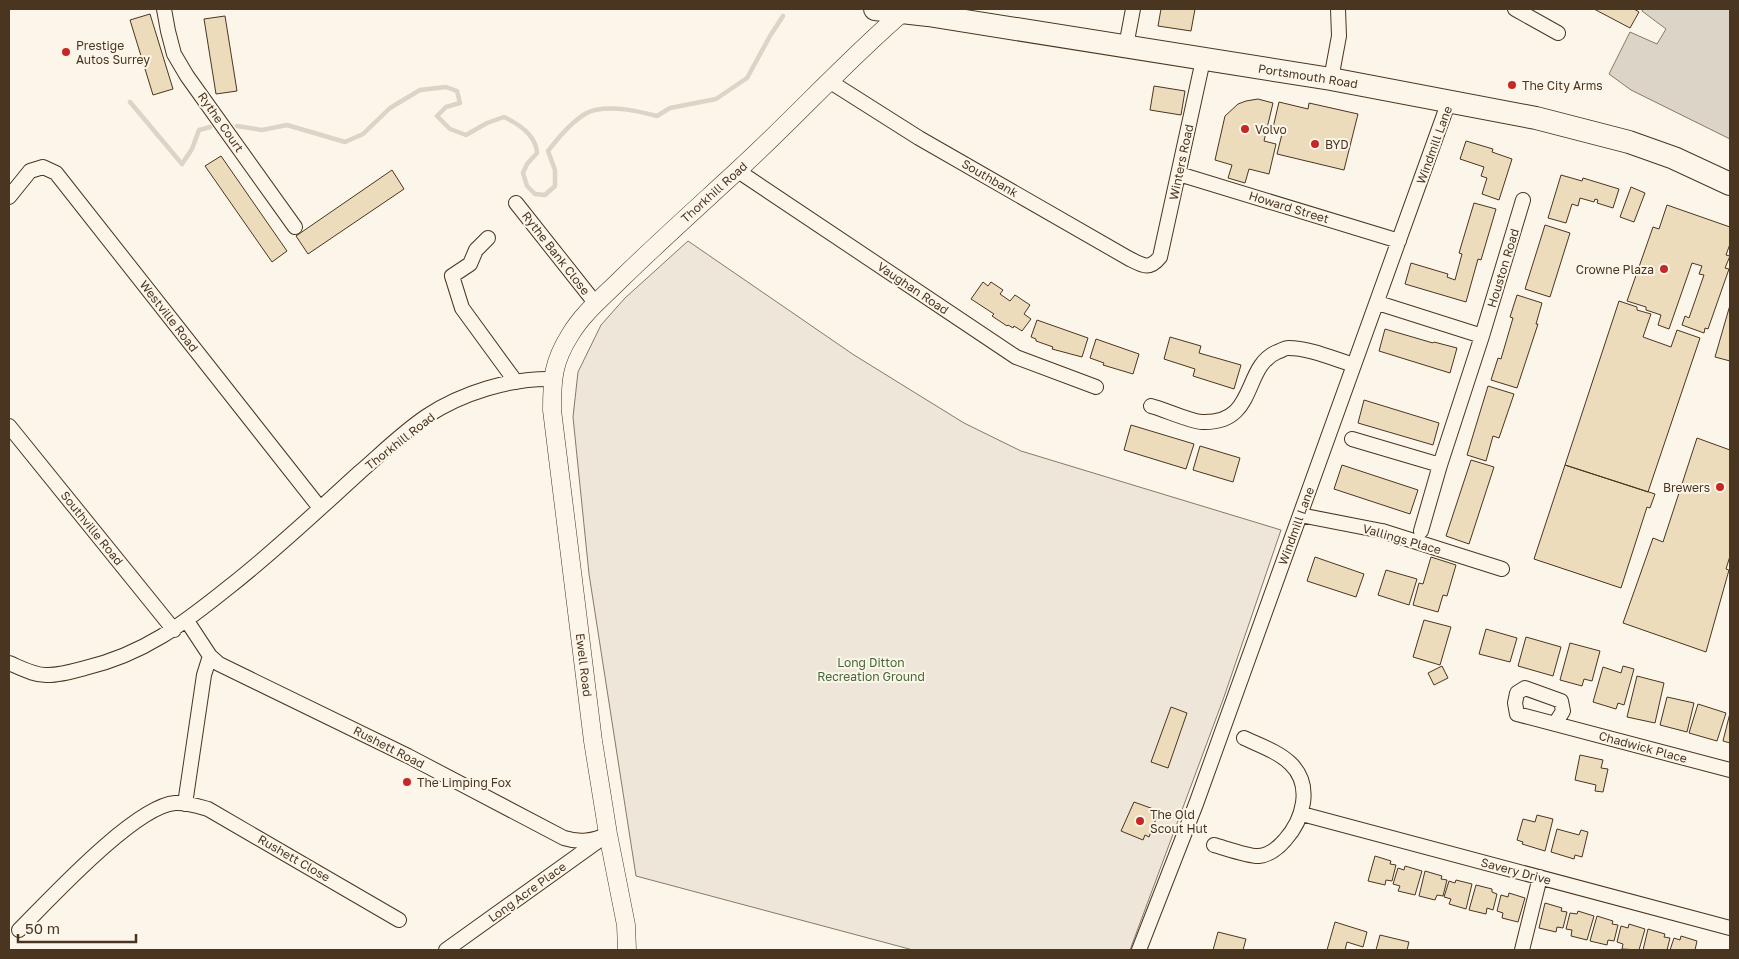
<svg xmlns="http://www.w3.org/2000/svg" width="1739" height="959" font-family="'Golos Text',sans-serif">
<rect width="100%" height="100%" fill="#fbf6e9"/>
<!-- green -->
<path fill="#ede6d9" stroke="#887966" d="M688,241L854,355L964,423L1021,451L1281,530L1224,697L1130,950H913L636,876L589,574L573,417L578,372L601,325L625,298Z"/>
<!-- water -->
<path fill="#dcd4c6" stroke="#887966" d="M1643,9H1730V139L1631,90L1609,74L1630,32L1657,44L1666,29L1642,11Z"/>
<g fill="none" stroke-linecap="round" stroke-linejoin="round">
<!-- stream -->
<path stroke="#dcd4c6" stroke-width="4.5" d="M130,102L182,164L192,149L199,130L210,127
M237,126L262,130L287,125L345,142L363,134L390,108L420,90L446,87L457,91L460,103L446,107L437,116L450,129L466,135L487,123L504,117C519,124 536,135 537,153L527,164L523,173L527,186L535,194L545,195L555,186V170L548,151C558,138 579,113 595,110C616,106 638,111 657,116L670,108L716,99L747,78L770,36L783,16"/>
</g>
<!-- building -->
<path fill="#ecdcbc" stroke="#4a3520" d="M1161,9H1195L1191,31L1158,26Z
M1594,9H1634L1639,12L1630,28Z
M150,14L173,89L153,95L130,20Z
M225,16L237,91L216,94L204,19Z
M1154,86L1185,91L1181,115L1150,110Z
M1258,99L1273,103L1264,141L1276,144L1269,174L1249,169L1245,183L1228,178L1232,165L1215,160L1225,116L1238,104L1246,101Z
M1279,102L1308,109L1309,103L1358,114L1344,170L1277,154L1282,134L1272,132Z
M1466,141L1493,149L1492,152L1512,159L1499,200L1482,194L1487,178L1481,176L1484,167L1460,159Z
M221,156L287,251L272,262L205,166Z
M392,170L404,189L308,254L296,236Z
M1561,175L1582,181L1583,178L1619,189L1613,208L1597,203L1598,200L1595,199L1594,202L1580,198L1578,206L1572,204L1566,223L1548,218Z
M1631,187L1645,193L1634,222L1620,217Z
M1474,203L1496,209L1481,260L1478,259L1466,302L1405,284L1411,263L1448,274L1447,277L1455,280L1462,254L1459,253Z
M1667,205L1730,227V244L1726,255L1730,256L1725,268L1729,269L1708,329L1705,328L1704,333L1682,325L1685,316L1689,318L1704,275L1699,274L1702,266L1692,263L1669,329L1658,325L1661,315L1646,310V307L1627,301L1653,227L1659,229Z
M1545,225L1570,233L1550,297L1525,289Z
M983,282L988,286L991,282L1003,290L1000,294L1010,301L1015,295L1030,305L1024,314L1031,319L1022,331L1014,326L1013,328L1008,325L1007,326L992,316L994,314L971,299Z
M1517,295L1542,303L1536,324H1538L1517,388L1491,380L1498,358L1501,359L1513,318L1510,317Z
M1619,301L1637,307V310L1651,314L1643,337L1671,347L1677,330L1700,338L1648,492L1565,465Z
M1730,305V361L1715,357Z
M1037,320L1088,338L1082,357L1052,349L1053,347L1036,341V339L1031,337Z
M1385,329L1433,343L1434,342L1457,348L1450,373L1379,351Z
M1170,337L1201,346L1199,353L1241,365L1234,389L1193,376L1195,369L1164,359Z
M1096,339L1139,354L1133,374L1103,365L1104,363L1090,358Z
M1488,386L1514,394L1499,438L1493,436L1486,461L1467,455Z
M1364,400L1439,423L1433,445L1358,423Z
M1131,425L1194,444L1186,469L1124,450Z
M1697,438L1730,450V556L1726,569L1729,570L1706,652L1623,623L1653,538L1663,542Z
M1200,446L1240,458L1233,482L1193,470Z
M1471,460L1494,467L1469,544L1446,536Z
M1342,465L1418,490L1410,514L1334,489Z
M1565,465L1655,494L1650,508L1647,507L1621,588L1534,559Z
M1315,557L1364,574L1356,597L1307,581Z
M1431,557L1456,565L1447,596L1443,595L1438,612L1413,605L1419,583L1423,584Z
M1386,570L1417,579L1409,605L1378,595Z
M1424,620L1451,627L1440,665L1413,657Z
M1486,629L1517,638L1510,662L1479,654Z
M1526,637L1561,647L1553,676L1518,666Z
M1570,643L1600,651L1592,681L1584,679L1582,686L1560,680Z
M1442,666L1448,678L1434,685L1428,673Z
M1623,666L1634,669L1624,705L1618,703L1616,709L1593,702L1603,667L1621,673Z
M1637,676L1664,683L1655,723L1627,717Z
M1667,697L1694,703L1687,732L1660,725Z
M1698,704L1726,713L1717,741L1689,733Z
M1171,707L1187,713L1168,768L1151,762Z
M1730,713V743L1723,741Z
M1580,755L1603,760L1601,768L1608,769L1603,792L1595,791L1596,785L1575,780Z
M1134,802L1159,811L1149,837L1145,835L1143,840L1121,831Z
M1537,815L1553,819L1545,851L1522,844L1523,842L1517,840L1523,819L1535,822Z
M1557,829L1579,835L1581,830L1588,832L1582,857L1575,855L1574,859L1551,852Z
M1375,856L1391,861L1390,864L1396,865L1392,881L1386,880L1385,885L1368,881Z
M1405,866L1422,871L1415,895L1398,891L1400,886L1393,884L1398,868L1404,870Z
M1425,871L1442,876L1441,879L1447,880L1443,896L1437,895L1435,900L1419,896Z
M1456,880L1472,884L1466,909L1449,904L1451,899L1444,897L1449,881L1455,883Z
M1476,885L1492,889V892L1497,894L1493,910L1487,908L1486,914L1469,910Z
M1509,893L1525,898L1518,922L1502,918L1503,913L1497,911L1501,895L1508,897Z
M1545,903L1562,908L1561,911L1567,912L1563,928L1557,927L1556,932L1539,928Z
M1578,911L1594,916L1587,940L1571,936L1572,930L1566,929L1570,913L1577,914Z
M1597,916L1613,921L1612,924L1618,925L1614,941L1608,940L1607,945L1590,941Z
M1335,922L1367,932L1363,947L1347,942L1345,950H1327Z
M1629,924L1645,929L1639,950L1622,949L1623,944L1617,942L1621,926L1628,928Z
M1648,929L1665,934L1664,937L1670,938L1667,950H1643Z
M1218,932L1246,939L1243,950H1213Z
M1380,935L1409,942L1407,950H1376Z
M1681,936L1697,941L1695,950H1670L1674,938L1680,940Z"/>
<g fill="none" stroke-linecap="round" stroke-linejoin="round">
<!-- minor casing -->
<g stroke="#4a3520" stroke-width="16">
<path id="minor" d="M164,9L168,31L174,54L187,76L295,227
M1515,9L1558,33
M1126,46L1133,9
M1331,79L1339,36L1338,9
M829,81L919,138L1128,258C1142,265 1149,271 1160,257L1203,60
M738,171L1016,357L1096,387
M1179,174L1399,241
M9,197L30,171L43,167L56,173L320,508
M516,203L596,304
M488,238L476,250L470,264L452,276L462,308L516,382
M1378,303L1482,336
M1151,406C1163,409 1192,422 1202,422C1258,424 1242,367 1277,352C1281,351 1284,348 1288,348C1310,348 1334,359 1354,365
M9,426L174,630
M1352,439L1440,465
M1300,515L1382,531L1502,569
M1421,531L1440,465L1482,336L1523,200
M187,621L210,656L219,664L408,756L564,838C580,843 593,841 608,834
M9,663C21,668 35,676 48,675C60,675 74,671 85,668C144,654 183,624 229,587C275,551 317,511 360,472C382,453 403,432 427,416C462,393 510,378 552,379
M1555,724L1563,711L1561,701L1525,688L1517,693L1515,703L1517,714L1730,770
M185,804L204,675L210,656
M1302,814L1730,928
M1214,845C1225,848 1250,857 1259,856C1269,855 1279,847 1285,840C1303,820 1313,786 1291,764C1279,752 1259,745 1244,738
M19,930C49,900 135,806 175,803C186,802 198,806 208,809L399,920
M446,950L601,839
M1139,950L1196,804L1449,101
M1522,950L1540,877"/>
</g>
<!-- tertiary casing -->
<g stroke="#4a3520" stroke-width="19">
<path id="tertiary" d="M627,950L626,925L608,834L593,741L552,410C552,379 553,362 570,335C583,313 603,297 621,279C659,242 698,207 737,171C794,119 845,62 903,12"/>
</g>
<!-- primary casing -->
<g stroke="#4a3520" stroke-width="24">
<path id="primary" d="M875,9L928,15L1331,79L1536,118L1629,142L1674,158L1730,184"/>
</g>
<!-- minor -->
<use href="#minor" stroke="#fbf6e9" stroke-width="14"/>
<!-- tertiary -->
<use href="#tertiary" stroke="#fbf6e9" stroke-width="18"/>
<!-- primary -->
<use href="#primary" stroke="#fbf6e9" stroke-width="22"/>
</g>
<!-- markers -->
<g fill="#c62828" stroke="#fbf6e9" stroke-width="2">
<circle cx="66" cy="52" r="5"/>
<circle cx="1512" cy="85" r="5"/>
<circle cx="1245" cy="129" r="5"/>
<circle cx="1315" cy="144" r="5"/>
<circle cx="1664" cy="269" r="5"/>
<circle cx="1720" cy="487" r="5"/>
<circle cx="407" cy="782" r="5"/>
<circle cx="1140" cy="821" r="5"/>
</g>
<g text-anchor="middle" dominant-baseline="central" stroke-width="4" stroke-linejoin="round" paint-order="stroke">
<!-- poi labels -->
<g font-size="12" fill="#4a3520" stroke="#fbf6e9" text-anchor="start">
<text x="76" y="45">Prestige<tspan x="76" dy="14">Autos Surrey</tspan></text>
<text x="1522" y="85">The City Arms</text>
<text x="1255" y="129">Volvo</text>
<text x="1325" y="144">BYD</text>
<text x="1654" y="269" text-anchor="end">Crowne Plaza</text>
<text x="1710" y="487" text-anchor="end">Brewers</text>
<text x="417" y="782">The Limping Fox</text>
<text x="1150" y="814">The Old<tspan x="1150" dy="14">Scout Hut</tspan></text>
</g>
<!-- street labels -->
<g font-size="12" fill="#4a3520" stroke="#fbf6e9">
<text transform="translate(1308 76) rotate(9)">Portsmouth Road</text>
<text transform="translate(221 122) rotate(55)">Rythe Court</text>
<text transform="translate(1434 145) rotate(-70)">Windmill Lane</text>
<text transform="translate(1181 162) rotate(-78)">Winters Road</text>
<text transform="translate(990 178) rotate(30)">Southbank</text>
<text transform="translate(714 192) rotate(-42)">Thorkhill Road</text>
<text transform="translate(1289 207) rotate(17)">Howard Street</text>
<text transform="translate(556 253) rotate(52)">Rythe Bank Close</text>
<text transform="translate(1503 268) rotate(-73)">Houston Road</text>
<text transform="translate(913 288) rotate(34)">Vaughan Road</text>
<text transform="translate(169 316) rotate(52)">Westville Road</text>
<text transform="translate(400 441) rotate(-38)">Thorkhill Road</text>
<text transform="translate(1296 526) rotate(-70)">Windmill Lane</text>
<text transform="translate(92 528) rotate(51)">Southville Road</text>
<text transform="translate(1402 539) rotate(16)">Vallings Place</text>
<text transform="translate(584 665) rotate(83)">Ewell Road</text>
<text transform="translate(389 747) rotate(27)">Rushett Road</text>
<text transform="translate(1643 747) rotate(15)">Chadwick Place</text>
<text transform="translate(294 858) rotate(30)">Rushett Close</text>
<text transform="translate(1516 871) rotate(15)">Savery Drive</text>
<text transform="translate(527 892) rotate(-36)">Long Acre Place</text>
</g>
<!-- park labels -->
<g font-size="12" fill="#436837" stroke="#fbf6e9">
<text x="871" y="662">Long Ditton<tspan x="871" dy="14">Recreation Ground</tspan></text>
</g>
</g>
<!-- border -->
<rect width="1739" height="959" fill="none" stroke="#4a3520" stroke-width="20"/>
<!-- scale -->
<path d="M18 934v8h118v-8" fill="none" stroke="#4a3520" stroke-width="2.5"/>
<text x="25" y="934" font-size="15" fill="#4a3520" stroke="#fbf6e9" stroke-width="4" paint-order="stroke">50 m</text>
</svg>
